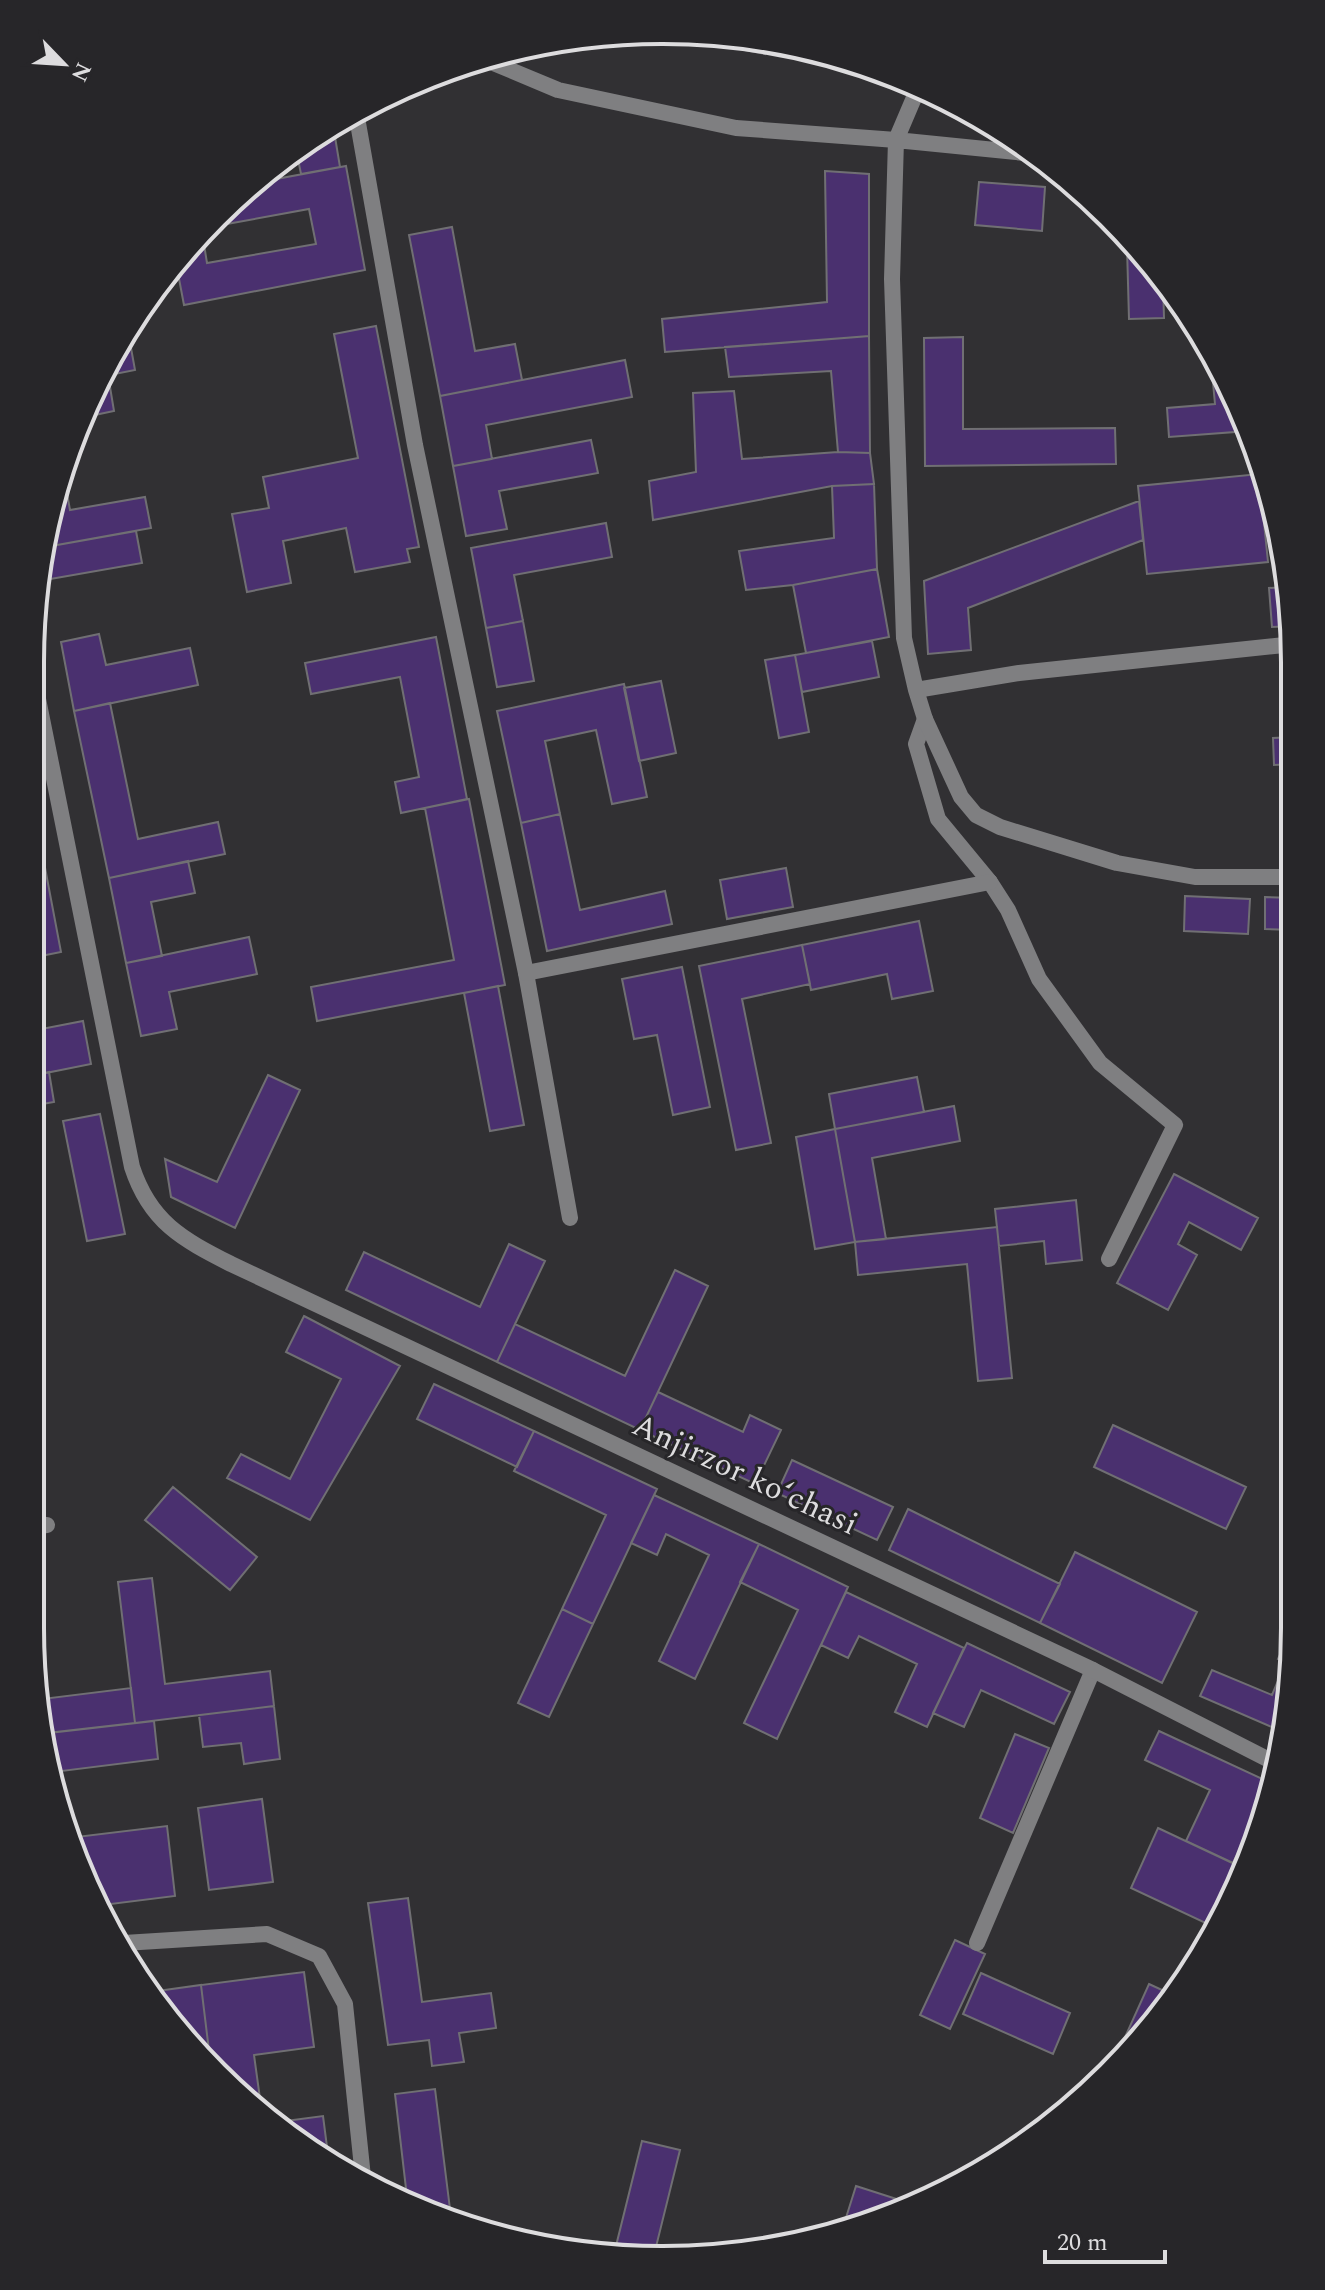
<svg xmlns="http://www.w3.org/2000/svg" width="1325" height="2290" font-family="Spectral,serif">
<rect width="100%" height="100%" fill="#313033"/>
<!-- building -->
<path fill="#4a306f" stroke="#706f73" stroke-width="2" d="M726,36L767,40L765,54L724,46Z
M853,62L895,75L891,85L850,69Z
M333,125L340,167L301,174L296,149L311,137Z
M346,166L365,270L184,305L176,263L202,232L207,263L316,244L309,209L205,228L215,216L255,183Z
M825,171L869,174V336L665,352L662,319L827,302Z
M979,182L1045,187L1042,231L975,225Z
M452,227L475,351L515,344L522,380L440,396L409,235Z
M1127,247H1134L1163,284L1164,318L1129,319Z
M376,326L419,547L407,549L410,562L355,572L346,528L283,541L291,583L247,592L232,514L269,508L263,477L358,458L334,334Z
M869,336L870,453L838,452L831,371L729,377L725,347Z
M129,337L135,370L105,376L123,338Z
M963,337V429L1115,428L1116,464L925,466L924,338Z
M625,360L632,397L486,425L492,459L453,466L440,396Z
M1221,371L1248,431L1169,437L1167,408L1215,404L1212,372Z
M108,375L114,411L85,417L105,376Z
M734,391L742,459L838,452L870,453L874,484L832,486L653,520L649,481L696,472L693,393Z
M591,440L598,473L499,491L507,529L466,536L453,466Z
M62,466L70,510L145,497L151,528L46,547Z
M1259,474L1268,562L1147,574L1138,486Z
M874,484L877,569L793,585L746,590L739,551L834,538L832,486Z
M1139,501L1143,540L968,608L971,650L928,654L924,581Z
M606,523L612,557L514,575L523,621L486,628L471,548Z
M136,531L142,563L39,581L46,547Z
M877,569L889,637L806,653L793,585Z
M1287,587L1294,626L1272,627L1269,588Z
M523,621L534,681L497,687L486,628Z
M99,634L106,665L190,648L198,685L74,711L61,642Z
M436,637L467,799L401,813L395,782L419,777L400,677L311,694L305,663Z
M872,641L879,677L802,692L795,655Z
M795,655L809,732L779,738L765,660Z
M661,681L676,753L639,761L624,688Z
M624,684L647,797L612,804L596,730L545,741L560,814L521,823L497,711Z
M110,703L138,839L218,822L225,854L109,878L74,711Z
M1294,737V764L1274,765L1273,738Z
M469,799L505,985L317,1021L311,987L454,960L425,808Z
M560,814L580,910L665,891L672,924L547,951L521,823Z
M39,836L61,952L31,958V837Z
M188,861L195,893L151,902L162,956L126,963L109,878Z
M786,868L793,907L727,919L720,880Z
M1185,896L1250,899L1248,934L1184,931Z
M1265,897L1294,898V930L1265,929Z
M919,921L933,991L892,999L887,974L811,990L802,945Z
M249,937L257,974L169,992L177,1029L141,1036L126,963Z
M802,945L810,984L742,999L771,1143L736,1150L699,966Z
M682,967L710,1107L673,1115L657,1035L634,1039L622,979Z
M498,986L524,1125L490,1131L464,993Z
M83,1021L91,1064L31,1076V1031Z
M49,1072L54,1102L31,1106V1076Z
M268,1075L300,1090L235,1228L171,1197L165,1159L217,1182Z
M917,1077L924,1112L835,1129L829,1094Z
M954,1106L960,1141L872,1158L886,1239L855,1242L835,1129Z
M100,1114L125,1234L87,1241L63,1121Z
M835,1129L855,1242L815,1249L796,1137Z
M1174,1174L1258,1218L1241,1250L1189,1222L1178,1244L1197,1255L1168,1310L1117,1283Z
M1076,1200L1082,1260L1046,1264L1044,1241L999,1246L995,1209Z
M997,1227L1012,1378L978,1381L967,1264L858,1275L855,1242Z
M509,1244L545,1261L497,1362L346,1290L364,1252L480,1307Z
M675,1270L708,1286L640,1430L497,1362L515,1324L625,1376Z
M304,1316L400,1366L310,1520L227,1478L241,1454L290,1479L341,1379L286,1352Z
M434,1384L534,1431L517,1467L417,1419Z
M658,1392L743,1432L750,1415L781,1430L755,1484L640,1430Z
M1113,1425L1246,1487L1226,1529L1094,1467Z
M534,1431L657,1489L593,1624L562,1609L606,1515L514,1471Z
M792,1460L893,1507L877,1540L777,1493Z
M173,1487L257,1557L230,1590L145,1520Z
M654,1495L759,1544L695,1679L659,1661L709,1555L666,1534L657,1555L631,1543Z
M908,1509L1060,1584L1040,1623L889,1550Z
M759,1544L848,1587L777,1739L744,1723L798,1610L740,1582Z
M1075,1552L1197,1612L1162,1683L1040,1623Z
M152,1578L165,1684L270,1671L274,1706L135,1723L118,1582Z
M846,1592L964,1648L927,1727L895,1712L917,1664L859,1636L848,1658L821,1645Z
M562,1609L593,1624L549,1717L518,1703Z
M1294,1623V1666L1278,1659Z
M967,1643L1070,1692L1054,1724L981,1690L964,1727L933,1713Z
M1286,1662L1294,1666V1669L1281,1731L1200,1696L1212,1670L1272,1695Z
M131,1688L135,1723L47,1733L42,1699Z
M274,1706L280,1759L244,1764L241,1743L203,1747L199,1715Z
M154,1721L158,1759L54,1772L49,1733Z
M1159,1731L1271,1783L1233,1863L1186,1841L1210,1790L1145,1760Z
M1015,1734L1049,1748L1013,1833L980,1818Z
M262,1799L273,1882L209,1890L198,1808Z
M167,1826L175,1896L103,1905L68,1838Z
M1158,1828L1243,1868L1214,1927L1131,1888Z
M408,1898L422,2002L491,1993L496,2028L459,2033L464,2062L432,2066L429,2040L388,2045L368,1903Z
M955,1940L985,1954L950,2029L920,2015Z
M304,1972L314,2047L254,2055L261,2106L210,2059L201,1985Z
M981,1973L1070,2013L1053,2054L963,2014Z
M1149,1984L1173,1995L1117,2055Z
M201,1985L210,2059L160,2012L150,1992Z
M435,2089L451,2217L407,2197L395,2094Z
M323,2116L327,2147L307,2150L278,2122Z
M642,2141L680,2150L653,2259L614,2254Z
M856,2186L909,2203L866,2226L856,2228L844,2224Z"/>
<g fill="none" stroke-linecap="round" stroke-linejoin="round">
<!-- service -->
<path stroke="#7f7f81" stroke-width="16" d="M925,719L916,744L938,819L990,882L1008,910L1039,979L1100,1063L1175,1125L1109,1259
M526,973L570,1218
M977,1943L1093,1670"/>
<!-- minor -->
<path stroke="#7f7f81" stroke-width="16" d="M484,59L558,90L736,128L896,140L1035,154
M919,86L896,140L892,279L904,638L916,690L1019,673L1294,644
M356,112L415,445L526,973L990,882
M31,664L132,1167C150,1222 182,1239 231,1264L1093,1670L1275,1763
M916,690L925,719L961,797L976,815L1000,827L1117,863L1195,877H1294
M30,1527L47,1525
M124,1943L267,1934L319,1956L345,2004L363,2177"/>
</g>
<g text-anchor="middle" dominant-baseline="central" stroke-width="6" stroke-linejoin="round" paint-order="stroke">
<!-- street labels -->
<g font-size="32" fill="#dddcde" stroke="#272629">
<text transform="translate(745 1475) rotate(25)">Anjirzor koʻchasi</text>
</g>
</g>
<!-- crop -->
<path d="M0 0H1325V2290H0ZM662 44H663A618 618 0 0 1 1281 662V1628A618 618 0 0 1 663 2246H662A618 618 0 0 1 44 1628V662A618 618 0 0 1 662 44Z" fill="#272629" fill-rule="evenodd"/>
<path fill="none" stroke="#dddcde" stroke-width="4" d="M662 44H663A618 618 0 0 1 1281 662V1628A618 618 0 0 1 663 2246H662A618 618 0 0 1 44 1628V662A618 618 0 0 1 662 44Z"/>
<!-- north arrow -->
<g transform="translate(64 64) rotate(115)" stroke="#272629" stroke-width="6" paint-order="stroke">
<path d="M0-6L14 30L0 20L-14 30Z" fill="#dddcde"/>
<text y="-12" font-size="22" font-weight="bold" text-anchor="middle" fill="#dddcde">N</text>
</g>
<!-- scale -->
<path d="M1045 2250v12h120v-12" fill="none" stroke="#dddcde" stroke-width="4"/>
<text x="1057" y="2250" font-size="24" fill="#dddcde" stroke="#272629" stroke-width="6" paint-order="stroke">20 m</text>
</svg>
